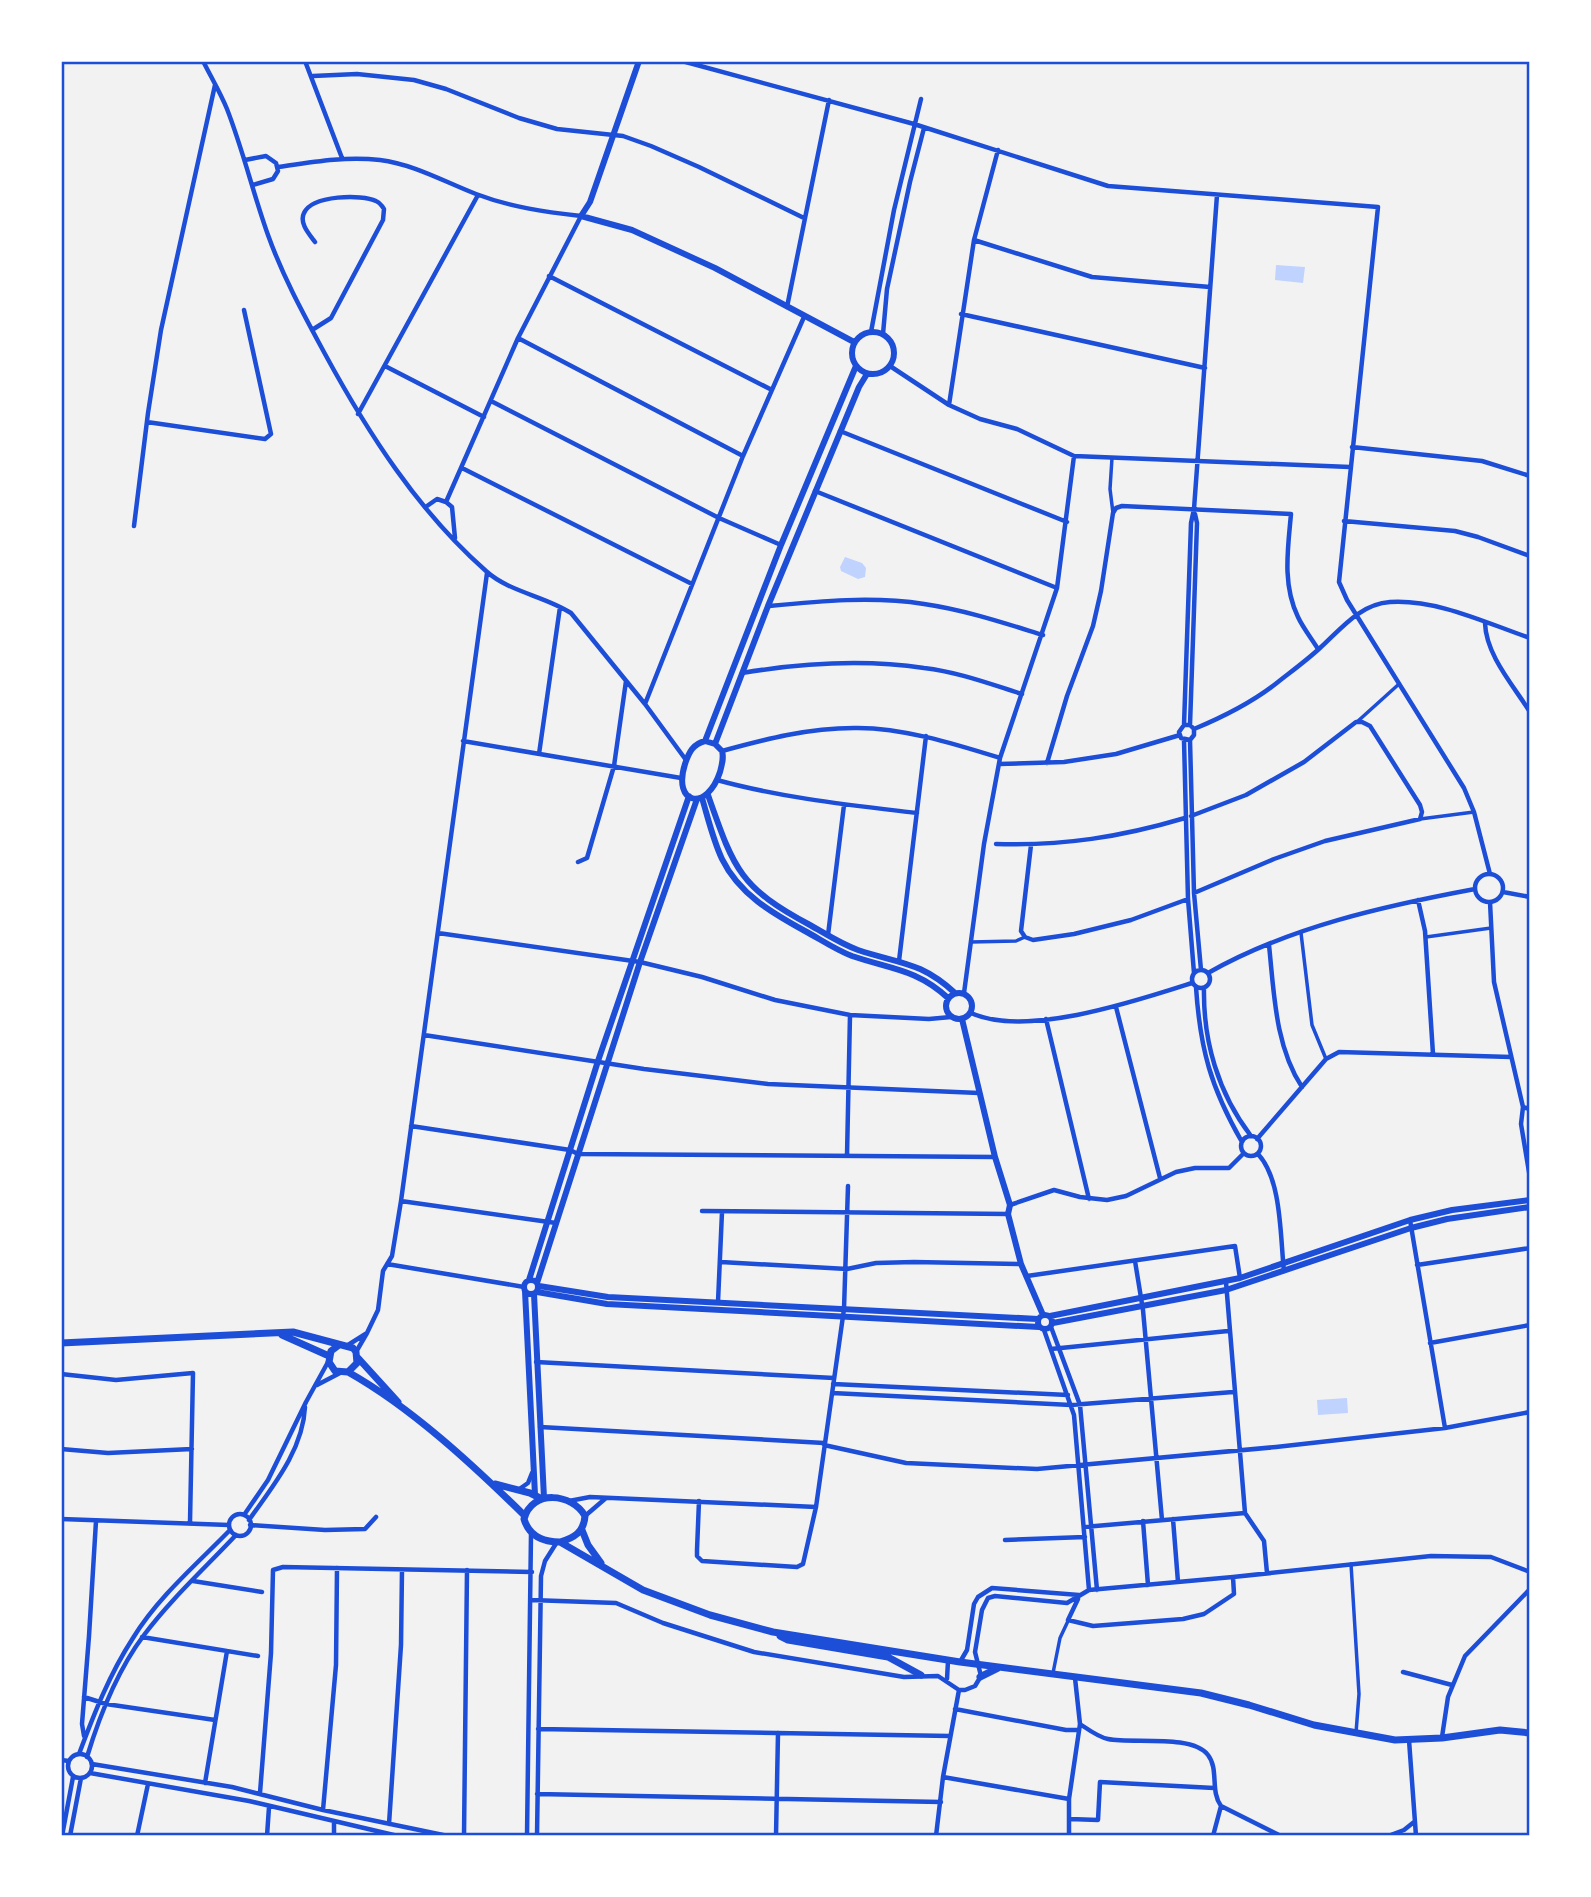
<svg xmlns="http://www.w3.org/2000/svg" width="1591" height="1897" font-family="Overpass,sans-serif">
<rect width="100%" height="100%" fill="#f2f2f2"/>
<!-- water -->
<path fill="#bfd3fe" d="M1276,265L1305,267L1303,283L1275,280Z
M845,557L862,563L866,568L865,577L858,579L841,571L840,567Z
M1347,1398L1348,1413L1318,1415L1317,1400Z"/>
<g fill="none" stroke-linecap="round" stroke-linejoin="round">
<!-- pedestrian -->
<path stroke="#1d4ed8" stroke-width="3.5" d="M1112,458L1110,489L1113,513
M1358,721L1399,684
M1420,819L1474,812
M1301,933L1312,1025L1326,1059
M1426,937L1491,928
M971,942L1016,941L1025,937
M1351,1564L1359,1694L1356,1733
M1053,1673L1060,1638L1068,1621"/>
<!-- minor -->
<path stroke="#1d4ed8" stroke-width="4.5" d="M203,61C211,77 220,92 227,109C243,150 253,193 268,235C283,277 304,315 325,354C368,433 418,511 486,571C509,592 545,596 571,613L645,704L686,760
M305,61L342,158
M682,61L914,124L1108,186L1378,207L1339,582L1347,600L1464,788L1474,812L1490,874
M313,76L357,74L414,80L446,89L519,118L557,129L623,136L651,146L699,167L804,218
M245,160L266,156L276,163L278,171L273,179L253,185
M278,167C312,162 345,156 380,160C413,164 445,182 476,194C510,207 545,212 581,216L518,338L446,502
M974,240L1092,277L1210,287
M549,276L772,390
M787,307L829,100
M961,314L1205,368
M312,330L331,318L383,220L384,209C381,205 381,203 376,201C362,194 312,195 304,213C299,223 309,234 315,242
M871,332L894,210L921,99
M883,334L887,289L910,182L924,128
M518,338L743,456
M385,366L484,417
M890,366L949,405L980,419L1017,429L1074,456L1350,467
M491,401L719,518L781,545
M949,405L974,240L998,150
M358,414L478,195
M147,422L265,439L271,434L244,310
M840,431L1067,522
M1352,447L1482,461L1530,476
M462,468L692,584
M815,491L1057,588
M427,506L437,499L446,502L452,507L455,538
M1344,521L1455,531L1478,537L1530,556
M134,526L148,413L161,330L215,85
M769,606C820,601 873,596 924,604C965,610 1004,623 1043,635
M1485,623C1486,655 1513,685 1530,712
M742,673C802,663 863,659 924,668C958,672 990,684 1022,694
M645,704L743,456L804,317
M1184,725H1190L1194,729V735L1190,740L1181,738L1179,732L1184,725L1191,523L1194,509L1217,195
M1190,725L1197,523L1195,514
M1194,729C1223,717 1253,702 1278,682C1292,671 1307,660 1320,648C1341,629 1360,604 1390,602C1437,599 1486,623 1530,638
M1184,740L1188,899L1194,973
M1190,740L1194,893L1201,970
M463,741L681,778
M722,751C766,739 808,728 854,728C901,727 955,744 1000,758
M539,754L560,607
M1047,763L1067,696L1093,626L1101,591L1113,513L1116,508L1122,506L1291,514C1288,548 1282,584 1298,617C1303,628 1312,639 1318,649
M999,764L1064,762L1116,754L1180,735
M717,780C782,798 850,805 917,813
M1191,816L1246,795L1304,762L1356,722H1362L1370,726L1420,805L1422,812L1420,819L1325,841L1274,859L1194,893
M996,844C1063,846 1121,837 1185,818
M1031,845L1021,931L1025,937L1033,940L1074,934L1131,920L1188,899
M578,862L587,858L614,766L626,681
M1475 888a14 14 0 1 1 28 0a14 14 0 1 1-28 0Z
M1503,892L1530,897
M1418,900L1425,931L1433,1054
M1490,902L1494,982L1523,1107
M438,933L640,962L702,977L775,1000L850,1015L929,1019L951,1017
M828,935L844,805
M1269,945C1274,992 1275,1046 1302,1087
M899,961L926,736
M1192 979a9 9 0 1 1 18 0a9 9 0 1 1-18 0Z
M1208,973C1289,927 1384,906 1475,889
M1196,987C1200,1049 1211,1088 1242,1142
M1204,988C1203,1041 1218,1093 1251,1136
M964,993L984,844L1000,758L1057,588L1074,456
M1116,1007L1160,1178
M971,1013C1026,1038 1136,1001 1192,983
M1046,1019L1089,1199
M424,1035L644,1069L768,1084L979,1093
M1530,1109L1523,1107L1521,1124L1530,1178
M411,1126L570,1150L578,1154L995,1157
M1241 1146a10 10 0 1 1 20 0a10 10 0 1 1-20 0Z
M1257,1139L1326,1059L1339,1052L1511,1057
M1258,1154C1282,1180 1280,1236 1284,1271
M847,1156L850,1015
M401,1201L556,1223
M1010,1205L1054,1190L1080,1197L1107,1200L1126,1196L1176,1172L1195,1168H1229L1244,1153
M702,1211L1008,1214
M1410,1220L1445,1428
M1135,1261L1143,1310L1162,1520
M721,1262L847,1269L876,1263L914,1262L1021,1264
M387,1264L524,1287
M1417,1265L1530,1248
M1027,1276L1235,1246L1240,1278
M1226,1282L1245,1513L1264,1541L1267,1573
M718,1302L722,1212
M1051,1327L1080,1405L1097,1590
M1044,1330L1074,1415L1089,1590
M367,1333L378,1310L383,1271L392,1256L401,1201L487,573
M1430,1343L1530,1325
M348,1345L367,1333L356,1352
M1051,1349L1228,1331
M536,1362L834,1378
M61,1374L116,1380L193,1373L190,1522
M833,1384L1068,1395
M317,1385L340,1373
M832,1393L1071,1405L1233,1392
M540,1427L824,1443
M824,1445L906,1463L1037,1469L1276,1447L1445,1428L1530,1412
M61,1449L108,1453L192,1449
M518,1490L528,1483L532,1473
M569,1501L590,1497L816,1507
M699,1501L697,1550V1556L702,1561L797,1567L803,1564L816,1507L844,1309L848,1186
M229 1525a11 11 0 1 1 22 0a11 11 0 1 1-22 0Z
M244,1515L268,1480L306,1402L328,1362
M585,1516L606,1498
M61,1519L229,1525
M1173,1519L1178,1582
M249,1520C273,1486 303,1450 305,1407
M1143,1521L1148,1585
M250,1525L325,1530L365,1529L376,1517
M1084,1527L1245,1513
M1005,1540L1085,1537
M193,1581L262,1592
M1078,1599L1068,1620L1093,1626L1183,1619L1204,1614L1234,1594L1233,1577
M531,1600L616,1603L663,1623L754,1652L904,1677L938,1676L959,1690H965L975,1686L981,1676L975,1652L982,1610L988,1598L995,1596L1067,1603L1089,1590L1233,1577L1431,1556L1491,1557L1530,1572
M142,1637L258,1656
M960,1662L967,1650L974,1604L978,1597L992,1588L1079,1595
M1403,1672L1452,1685
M947,1679L948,1661
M84,1697L106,1704L215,1720
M955,1709L1066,1730H1079
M1080,1724C1089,1730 1098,1737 1108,1739C1132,1744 1192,1734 1208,1755C1219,1769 1210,1791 1221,1806L1281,1836
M538,1729L950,1736
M84,1736L82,1724L89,1636L96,1521
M1442,1737L1448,1697L1465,1656L1530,1589
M1409,1740L1416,1836
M79,1754C94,1714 109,1675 133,1638C158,1597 197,1564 230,1530
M68 1766a12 12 0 1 1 24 0a12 12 0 1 1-24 0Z
M87,1757C100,1714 117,1671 144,1635C171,1599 205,1568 236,1535
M61,1760L69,1761
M92,1764L232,1787L323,1810L448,1836
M90,1773L249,1801L398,1836
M943,1777L1069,1799
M205,1783L227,1651
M260,1793L271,1653L273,1570L283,1567L532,1572
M537,1794L941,1802
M323,1810L336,1665L337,1568
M1070,1819L1098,1820L1100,1782L1214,1788
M389,1824L401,1645L402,1570
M62,1836L73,1777
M70,1836L81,1778
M137,1836L148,1784
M267,1836L269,1807
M334,1836V1823
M464,1836L467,1570
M527,1836L531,1534
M537,1836L541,1576L545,1561L557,1542
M776,1836L778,1733
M936,1836L943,1777L959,1690
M1069,1836V1799L1080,1724L1075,1678
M1213,1836L1221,1806
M1388,1836L1404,1830L1414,1822"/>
<!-- tertiary -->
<path stroke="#1d4ed8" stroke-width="6" d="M639,61L590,202L581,216L632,230L715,268L854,342
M852 353a21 21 0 1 1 42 0a21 21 0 1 1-42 0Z
M705,741L781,545L856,366
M705,741L715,744L722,751C724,758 722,764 720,772C707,812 672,805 685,764C689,752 693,744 705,741Z
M715,744L768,606L859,387L867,374
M708,795C734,869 739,887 810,925C826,934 841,944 858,950C900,964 920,961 955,993
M702,798C708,818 713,840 722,859C739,894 772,913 805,931C820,939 836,950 852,956C890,969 917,969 948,998
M946 1006a13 13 0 1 1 26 0a13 13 0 1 1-26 0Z
M962,1019L995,1157L1010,1205L1008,1214L1021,1264L1043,1315
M524 1287a7 7 0 1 1 14 0a7 7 0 1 1-14 0Z
M529,1280L598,1061L689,796
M537,1283L640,962L697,799
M539,1286L608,1297L1038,1319
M525,1291L535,1495
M537,1292L607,1304L1039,1327
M534,1294L544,1498
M1038 1322a7 7 0 1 1 14 0a7 7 0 1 1-14 0Z
M1050,1316L1240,1278L1410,1220L1452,1210L1530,1200
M1053,1323L1226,1290L1411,1228L1447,1219L1530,1207"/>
<!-- secondary -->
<path stroke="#1d4ed8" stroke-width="7" d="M282,1335L329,1356
M61,1343L293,1332L353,1348L356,1352L357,1363L348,1372L335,1371L329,1362L331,1351L339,1345
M358,1358L398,1402
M348,1372C412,1408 473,1465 525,1516
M495,1484L530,1493L540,1498
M582,1530L588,1545L601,1563
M560,1542C574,1538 584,1532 585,1516C572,1493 532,1489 524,1519C529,1536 543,1542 560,1542L643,1590L710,1615L773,1632L960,1662L1201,1693L1249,1705L1314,1725L1395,1740L1442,1738L1500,1730L1530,1733
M780,1636L788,1640L888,1657L921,1675
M980,1677L998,1668"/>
</g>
<!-- border -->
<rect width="1591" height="1897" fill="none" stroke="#ffffff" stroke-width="126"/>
<rect x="63" y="63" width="1465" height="1771" fill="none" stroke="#1d4ed8" stroke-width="2.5"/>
</svg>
